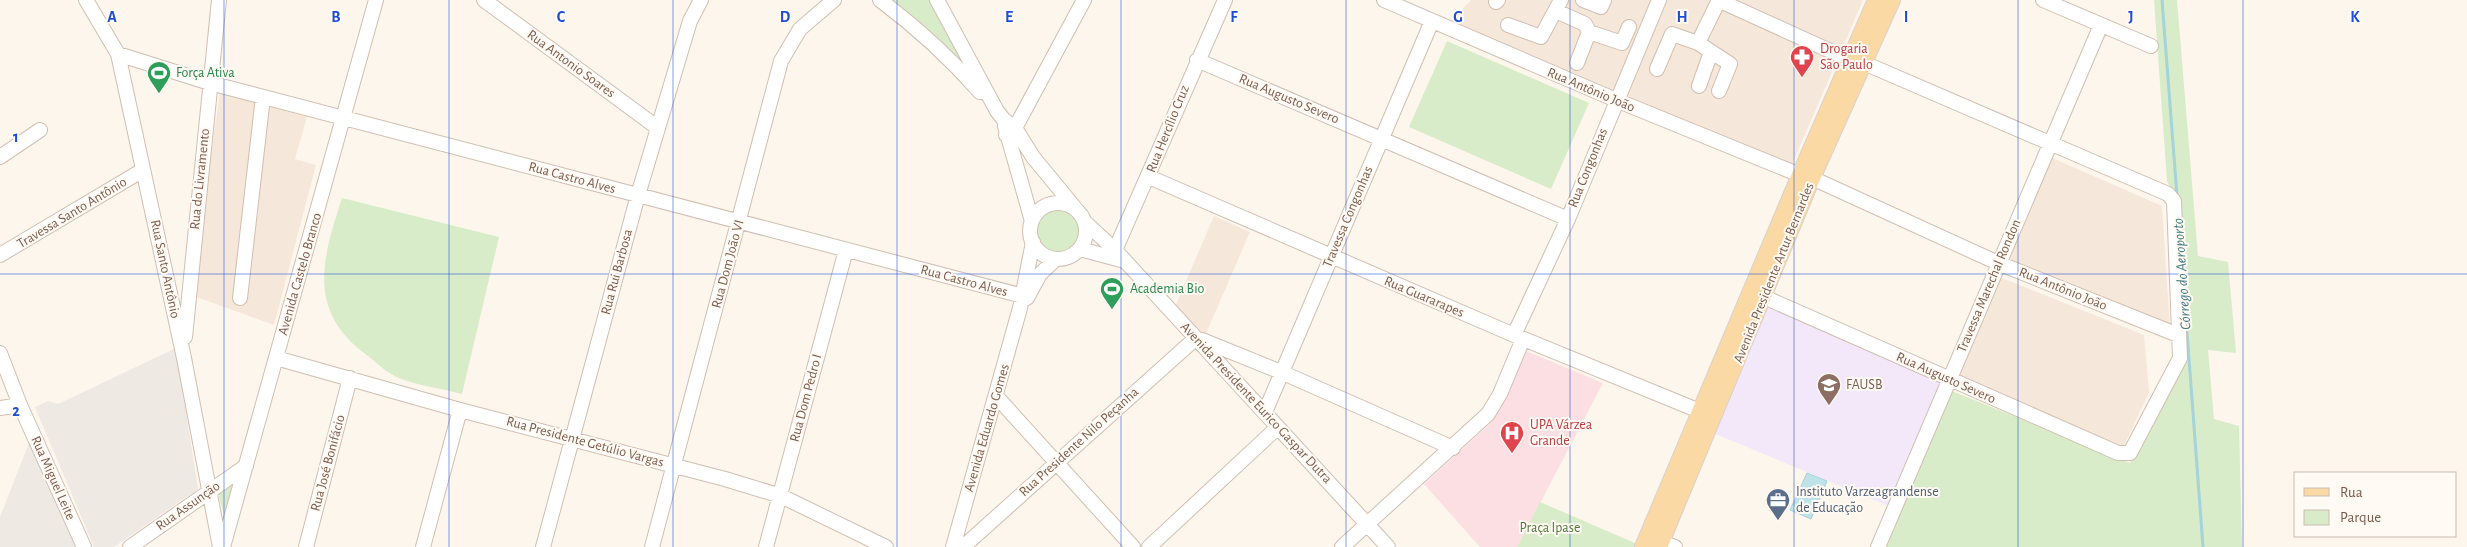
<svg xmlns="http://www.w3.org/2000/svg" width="2467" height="547" font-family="'Alegreya Sans',sans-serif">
<rect width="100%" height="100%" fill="#fdf6ec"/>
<!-- residential -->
<path fill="#f5e8da" d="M1471,0H1863L1791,167L1450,22Z
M220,92L307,117L295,159L316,165L274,325L191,295Z
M2048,156L2162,206L2170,328L2002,259Z
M1214,216L1250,232L1205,336L1197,332L1174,309Z
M1997,276L2144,335L2149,392L2123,448L1954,376Z"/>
<!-- industrial -->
<path fill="#efe9e4" d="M176,348L198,489L114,547H94L35,407L48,401L58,404Z
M29,443L75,547H0V517Z"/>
<!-- education -->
<path fill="#f3e8fa" d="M1766,306L1944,380L1891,507L1713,433Z"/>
<!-- medical -->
<path fill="#fbdfe3" d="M1526,351L1603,383L1517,547H1480L1424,484L1491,423Z"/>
<!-- green -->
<path fill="#d8ecc9" d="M892,0H930L967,69L940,42Z
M2154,0H2177L2198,256L2228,262L2236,353L2208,350L2214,419L2239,426L2242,547H1883L1952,391L2130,463L2183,357L2175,198L2167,181Z
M1447,41L1589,103L1551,189L1409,127Z
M342,198L499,237L462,394C441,388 418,386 399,378C388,374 377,363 368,356C306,311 322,260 342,198Z
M1037 232a23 23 0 1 1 46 0a23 23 0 1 1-46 0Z
M237,479L226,522L218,493Z
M1540,502L1637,544L1636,547H1517Z"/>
<!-- water -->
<path fill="#bfe3e8" stroke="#a5d3da" d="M1807,473L1827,481L1811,519L1790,510Z"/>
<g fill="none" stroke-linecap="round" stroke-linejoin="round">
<!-- stream -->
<path stroke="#a5d3da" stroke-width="3" d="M2162,0L2177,196
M2185,305L2203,547"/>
<!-- minor casing -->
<g stroke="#d1beb0" stroke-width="16">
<path id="minor" d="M86,0L118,54L184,358L220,547
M484,0L658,128
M880,0C916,27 950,58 980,92
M937,0L997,111L1004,120L1015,128L1033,157L1075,208
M1384,0L1616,100L1800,175
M1583,0L1601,7L1604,0
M1718,0L1850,60
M2043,0L2151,46
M1496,2L1498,0
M1556,11L1585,24L1589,32L1577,63
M1508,25L1541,37L1561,0
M1589,32L1622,43L1629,27
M1698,43L1719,0
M118,54L210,83L1027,297
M1197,60L1568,219
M1657,69L1672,34L1698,43L1730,64L1719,91
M1699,86L1711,52
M1005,126L1032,221
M1006,135L1015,128L1084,0
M0,157L40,130
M1149,177L1514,335L1702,412
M1812,178L1998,263L2178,335
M1030 231a28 28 0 1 1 56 0a28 28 0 1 1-56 0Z
M1086,223L1115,250L1388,547
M1080,249L1121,260
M0,255L143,170
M1112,257L1225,0
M1764,297L2118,453H2130L2180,358L2174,201L2168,194L1864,63
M240,298L263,97
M1027,298L1040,274L1056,259
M1514,335L1568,219L1659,0
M185,337L219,0
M1202,340L1281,372L1453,448
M0,353L20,405L84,547
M276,358L460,410L725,479L781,496L886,547
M996,396L1133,547
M0,408L20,405
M1265,412L1432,21
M1661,542L1675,547
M130,547L246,466
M223,547L376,0
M306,547L350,378
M423,547L460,410
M543,547L638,195L690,21L701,0
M652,547L781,61L800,29L834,0
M766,547L846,250
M953,547L1020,308L1033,242
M963,547L1196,338
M1149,547L1278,427
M1342,547L1488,414L1500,394L1523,339
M1878,547L2101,25"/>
</g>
<!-- major casing -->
<g stroke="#dad1cd" stroke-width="18">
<path id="major" d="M1643,547L1800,175L1876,0
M1659,547L1812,178L1892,0"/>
</g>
<!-- minor -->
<use href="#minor" stroke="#fff" stroke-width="14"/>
<!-- major -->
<use href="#major" stroke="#fbd9a5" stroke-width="16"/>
</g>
<!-- grid -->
<path fill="none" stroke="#1d4ed8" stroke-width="1" stroke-opacity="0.55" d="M224,0V547M449,0V547M673,0V547M897,0V547M1121,0V547M1346,0V547M1570,0V547M1794,0V547M2018,0V547M2243,0V547M0,274H2467"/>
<!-- icons -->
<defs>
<g id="pharmacy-pin" transform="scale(1.25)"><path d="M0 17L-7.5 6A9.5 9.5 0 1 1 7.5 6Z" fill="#e0444e" stroke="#fffaf3"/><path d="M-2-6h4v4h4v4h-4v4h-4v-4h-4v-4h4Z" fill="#fff"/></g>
<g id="stadium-pin" transform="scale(1.25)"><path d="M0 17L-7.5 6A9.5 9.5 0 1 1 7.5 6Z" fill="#2e9e5b" stroke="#fffaf3"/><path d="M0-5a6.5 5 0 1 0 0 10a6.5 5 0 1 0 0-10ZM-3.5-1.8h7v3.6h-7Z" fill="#fff"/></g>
<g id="university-pin" transform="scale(1.25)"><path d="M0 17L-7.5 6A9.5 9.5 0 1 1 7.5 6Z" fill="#8d6e63" stroke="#fffaf3"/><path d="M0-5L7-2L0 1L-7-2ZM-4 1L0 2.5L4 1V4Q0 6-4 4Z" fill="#fff"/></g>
<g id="hospital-pin" transform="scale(1.25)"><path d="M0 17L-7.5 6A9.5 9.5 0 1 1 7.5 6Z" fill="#e0444e" stroke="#fffaf3"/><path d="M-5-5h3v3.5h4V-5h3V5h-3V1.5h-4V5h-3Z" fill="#fff"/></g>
<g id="office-pin" transform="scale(1.25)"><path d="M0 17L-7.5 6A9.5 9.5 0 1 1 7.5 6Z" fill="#5c6f8a" stroke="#fffaf3"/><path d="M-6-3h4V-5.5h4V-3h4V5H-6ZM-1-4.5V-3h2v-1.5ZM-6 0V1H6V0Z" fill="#fff"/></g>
</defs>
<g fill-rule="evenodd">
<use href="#pharmacy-pin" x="1802" y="57"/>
<use href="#stadium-pin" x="159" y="73"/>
<use href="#stadium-pin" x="1112" y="289"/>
<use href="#university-pin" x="1829" y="385"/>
<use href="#hospital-pin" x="1512" y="433"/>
<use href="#office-pin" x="1778" y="500"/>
</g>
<g text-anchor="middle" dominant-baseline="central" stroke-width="4" stroke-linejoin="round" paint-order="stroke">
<!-- health labels -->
<g font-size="14" fill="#be3a42" stroke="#fffaf3" text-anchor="start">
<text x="1820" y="49">Drogaria<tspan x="1820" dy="16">São Paulo</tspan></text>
<text x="1530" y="425">UPA Várzea<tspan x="1530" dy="16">Grande</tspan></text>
</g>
<!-- street labels -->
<g font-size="14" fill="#7a5c4d" stroke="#fffaf3">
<text transform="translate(571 64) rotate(36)">Rua Antonio Soares</text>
<text transform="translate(1591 90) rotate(23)">Rua Antônio João</text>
<text transform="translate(1289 99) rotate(23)">Rua Augusto Severo</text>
<text transform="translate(1168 129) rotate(-68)">Rua Hercílio Cruz</text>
<text transform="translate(1588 168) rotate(-68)">Rua Congonhas</text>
<text transform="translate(572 178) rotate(15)">Rua Castro Alves</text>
<text transform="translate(200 179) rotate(-84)">Rua do Livramento</text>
<text transform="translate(72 213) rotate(-31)">Travessa Santo Antônio</text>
<text transform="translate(1348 217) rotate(-67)">Travessa Congonhas</text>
<text transform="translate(728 264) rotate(-75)">Rua Dom João VI</text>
<text transform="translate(165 269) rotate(78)">Rua Santo Antônio</text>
<text transform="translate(617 272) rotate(-75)">Rua Rui Barbosa</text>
<text transform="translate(1774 273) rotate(-68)">Avenida Presidente Artur Bernardes</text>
<text transform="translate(300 274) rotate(-74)">Avenida Castelo Branco</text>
<text transform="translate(964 281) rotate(15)">Rua Castro Alves</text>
<text transform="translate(1989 286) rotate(-67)">Travessa Marechal Rondon</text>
<text transform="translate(2063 289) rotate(22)">Rua Antônio João</text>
<text transform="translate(1424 297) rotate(23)">Rua Guararapes</text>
<text transform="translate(1946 378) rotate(24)">Rua Augusto Severo</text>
<text transform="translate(806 398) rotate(-75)">Rua Dom Pedro I</text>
<text transform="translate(1256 403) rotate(47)">Avenida Presidente Eurico Gaspar Dutra</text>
<text transform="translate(987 428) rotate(-74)">Avenida Eduardo Gomes</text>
<text transform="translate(585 442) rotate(15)">Rua Presidente Getúlio Vargas</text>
<text transform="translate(1079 442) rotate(-42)">Rua Presidente Nilo Peçanha</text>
<text transform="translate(328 463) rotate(-75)">Rua José Bonifácio</text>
<text transform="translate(53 478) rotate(66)">Rua Miguel Leite</text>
<text transform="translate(188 506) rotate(-35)">Rua Assunção</text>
</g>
<!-- leisure labels -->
<g font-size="14" fill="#27864d" stroke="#fffaf3" text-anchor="start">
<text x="176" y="73">Força Ativa</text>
<text x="1130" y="289">Academia Bio</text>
</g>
<!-- education labels -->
<g font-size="14" fill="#785e54" stroke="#fffaf3" text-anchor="start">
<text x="1846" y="385">FAUSB</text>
</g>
<!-- service labels -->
<g font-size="14" fill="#4e5e75" stroke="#fffaf3" text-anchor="start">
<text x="1796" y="492">Instituto Varzeagrandense<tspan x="1796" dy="16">de Educação</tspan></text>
</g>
<!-- park labels -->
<g font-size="14" fill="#537a41" stroke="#fffaf3">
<text x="1550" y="528">Praça Ipase</text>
</g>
<!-- water labels -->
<g font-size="15" font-style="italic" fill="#437c86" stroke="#fffaf3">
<text transform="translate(2182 274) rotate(-94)">Córrego do Aeroporto</text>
</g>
</g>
<g font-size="16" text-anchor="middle" font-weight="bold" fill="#1d4ed8" stroke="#fffaf3" stroke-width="4" stroke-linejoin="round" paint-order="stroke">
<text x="112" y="22">A</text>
<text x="336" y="22">B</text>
<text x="561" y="22">C</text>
<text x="785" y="22">D</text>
<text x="1009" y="22">E</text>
<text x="1234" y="22">F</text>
<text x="1458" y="22">G</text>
<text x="1682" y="22">H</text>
<text x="1906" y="22">I</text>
<text x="2131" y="22">J</text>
<text x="2355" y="22">K</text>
<text x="16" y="142">1</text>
<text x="16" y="416">2</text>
</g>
<!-- legend -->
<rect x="2294" y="472" width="162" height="65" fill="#fffaf3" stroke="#cabbb1"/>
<rect x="2304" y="488" width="25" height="8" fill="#fbd9a5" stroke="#cabbb1"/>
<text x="2340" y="497" font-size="15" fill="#7a5c4d">Rua</text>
<rect x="2304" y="510" width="25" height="15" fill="#d8ecc9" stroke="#cabbb1"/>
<text x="2340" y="522" font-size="15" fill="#7a5c4d">Parque</text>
</svg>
